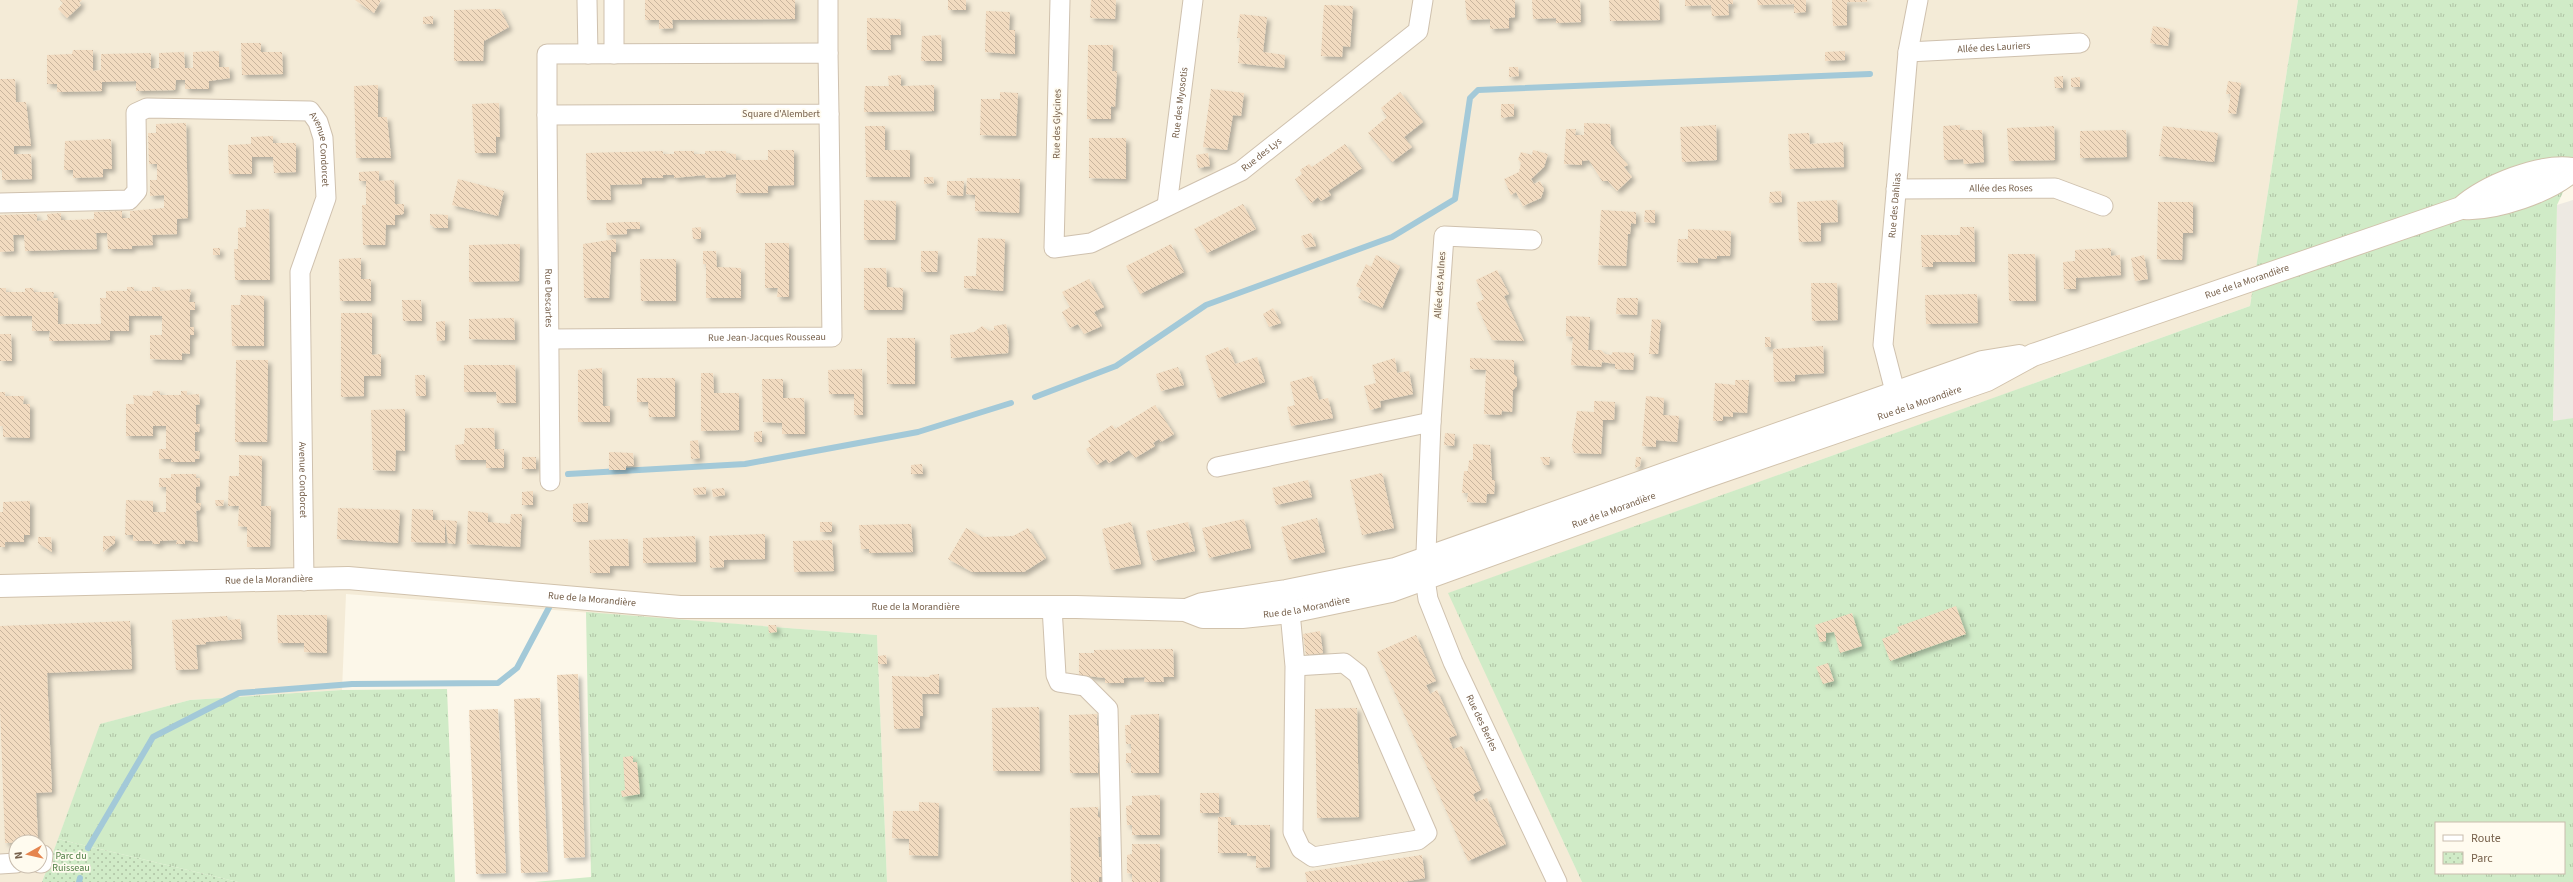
<svg xmlns="http://www.w3.org/2000/svg" width="2573" height="882" font-family="'Source Sans 3',sans-serif">
<defs>
<pattern id="grass-tufts" width="24" height="20" patternUnits="userSpaceOnUse"><rect width="24" height="20" fill="#d0ebc7"/><path d="M3 7l-1-3M5 7V3M7 7l1-3M15 17l-1-3M17 17v-4M19 17l1-3" fill="none" stroke="#aec2a4"/></pattern>
<pattern id="park-dots" width="8" height="8" patternUnits="userSpaceOnUse"><rect width="8" height="8" fill="#d0ebc7"/><path d="M2 2h.1M6 6h.1" fill="none" stroke="#aec2a4" stroke-width="1.8" stroke-linecap="round"/></pattern>
<pattern id="building-back-hatch" width="6" height="6" patternUnits="userSpaceOnUse"><rect width="6" height="6" fill="#f2dbc0"/><path d="M-1 5l2 2M0 0l6 6M5-1l2 2" fill="none" stroke="#c9b59e"/></pattern>
<filter id="shadow"><feDropShadow dx="3.5" dy="3.5" stdDeviation="2" flood-color="#0004"/></filter>
</defs>
<rect width="100%" height="100%" fill="#fcf7e9"/>
<!-- residential -->
<path fill="#f4ebd7" fill-rule="evenodd" d="M0,0H2298L2250,306L1449,593L1582,882H887L877,635L346,594L342,690L190,700L101,724L42,882H0ZM16,842H40V866H16Z"/>
<!-- industrial -->
<path fill="#ede9e2" d="M2573,200V418L2553,422L2557,205Z"/>
<!-- grass -->
<path fill="url(#grass-tufts)" fill-rule="evenodd" d="M2298,0H2573V171L2557,205L2553,421L2573,418V882H1582L1448,593L2250,306ZM2436,823H2564V873H2436Z
M586,612L877,635L887,882H534L591,877Z
M447,689L455,882H238L58,839L100,724L190,700L342,690Z"/>
<!-- park -->
<path fill="url(#park-dots)" d="M58,839L238,882H42Z"/>
<g fill="none" stroke-linecap="round" stroke-linejoin="round">
<!-- stream -->
<path stroke="#a3c9d8" stroke-width="6" d="M1035,397L1116,366L1206,305L1392,237L1455,199L1470,98L1478,90L1870,74
M568,474L745,464L918,432L1011,403
M88,848L153,737L239,693L352,684L498,683L517,668L553,600
M79,882L80,878"/>
</g>
<!-- building -->
<path fill="url(#building-back-hatch)" filter="url(#shadow)" d="M60,0H82L79,3L81,5L67,18L58,9L63,3Z
M355,0H381L374,13Z
M645,0H795V19L672,20L673,28L659,29V20H645Z
M948,0H966V10H948Z
M1091,0H1116L1115,19L1090,18Z
M1465,0H1515V17L1509,18V28L1490,29V19L1467,20Z
M1532,0H1580L1581,22L1556,23V18L1533,19Z
M1609,0H1659L1660,20L1610,21Z
M1685,0H1733V4H1728L1729,15L1712,16L1711,5L1685,6Z
M1757,0H1806V12L1794,13V4L1758,5Z
M1832,0H1867V2H1847V25L1833,26Z
M1324,5L1353,6L1350,47L1343,46L1342,57L1321,56Z
M500,9L509,27L484,41L483,61H454V10Z
M986,11L1010,12L1009,30H1015V54L985,52Z
M1240,14L1267,17L1263,52L1285,55L1284,68L1238,63L1240,38H1237Z
M433,16V24H423V17Z
M867,18L900,19L901,35H890L891,50H867Z
M2153,26L2170,29L2168,46L2150,43Z
M941,35L942,61H921L922,36Z
M241,43H261V52H282L283,74L242,75Z
M1088,45H1113L1112,71H1117L1115,107L1111,106V119H1087Z
M73,50H93V71L101,70V54L151,53V69L159,68V53L184,52L185,68H193V52L219,51V67H229L230,78L209,81V89H185V80H176L175,90L136,91V81L102,82V91L57,92V84H47V55L72,54Z
M1845,51V60L1825,61V52Z
M1509,67H1518L1519,76L1509,77Z
M901,75V86L934,85V111L864,112L865,86H889L888,76Z
M2063,76V88H2055L2054,77Z
M2080,77V87H2071V78Z
M0,79H15L16,102H26L31,146H14V154H31L32,179L2,180V170H0Z
M2228,81L2241,83L2236,114L2228,113L2231,94H2226Z
M378,85V117H387L391,158H356L354,86Z
M1211,89L1244,93L1241,116L1233,115L1227,150L1203,147Z
M1000,92L1018,93L1016,136L980,135L981,99H1000Z
M1400,92L1423,122L1404,137L1412,147L1392,162L1368,133L1387,117L1381,108Z
M499,103L500,137H496V153H475L472,104Z
M1501,104H1514V116L1501,118Z
M186,123L188,218L177,219V234L152,235L153,245L132,246V249H108L107,233H96L97,249L25,251L24,235H13L14,251L0,252V215L37,214V221L48,220L47,214L61,213V220H72L94,219V212L122,211V218H130V211L164,208V195L150,196V180H157V164H149L148,133H156V124Z
M1584,123L1610,124L1611,144L1628,165L1624,167L1632,177L1617,191L1608,181H1602L1589,160L1582,161V165L1564,164L1566,129H1576L1575,135H1584Z
M1716,125L1717,160L1682,162L1680,127Z
M1960,125V130H1982L1984,162L1964,164L1963,159L1944,160L1943,126Z
M865,126H885V150H910V177H866Z
M2054,126L2055,160L2009,161L2007,128Z
M2163,126L2218,133L2214,162L2159,156Z
M2126,130L2127,157L2080,158V131Z
M1809,133L1810,144L1843,142L1844,167L1790,169L1788,134Z
M273,136V143H296V172L274,173L273,157H252V174H229L228,145L251,144V137Z
M1089,138H1126V179L1089,178Z
M111,139L112,169H103V177L73,178V170H64L65,141Z
M1345,144L1362,168L1328,191L1331,195L1321,201L1318,197L1311,203L1295,179L1302,174L1300,170L1309,164L1312,167Z
M768,150H794V185L768,186V193H736V174L726,175L725,177L705,178V175L674,178V175H663V178H642V184L610,185L611,200H587L586,153L663,151V154H674V151H694V154H705V151H726V153L736,154V160H768Z
M1533,150L1548,154L1544,167L1531,179L1534,184L1540,181L1544,189L1541,198L1523,206L1516,192L1511,195L1504,179L1519,172L1521,163L1518,159L1521,152L1532,155Z
M1208,153L1210,166L1198,168L1196,155Z
M379,171V181L394,180L395,204H404V213L401,215H395V225H386L385,245H363L362,205H366V181H359V172Z
M924,177H933L934,183L924,184Z
M967,178L1020,179L1019,213L975,211V195L966,194Z
M458,179L504,191L498,216L452,205Z
M947,181H964L963,196L947,195Z
M1781,191L1782,202L1769,203L1770,192Z
M864,200L896,201L895,240H864Z
M1837,200L1838,222L1821,223V241L1799,242L1797,202Z
M2158,202H2193V233H2183L2182,260L2157,259Z
M1243,204L1256,229L1207,253L1194,229Z
M269,209L270,280H235L234,249H238V228L246,227V210Z
M1601,210L1636,212V224L1631,223L1630,234H1628L1626,266L1598,265Z
M1645,210H1655V223L1644,222Z
M430,214L448,215V228H435L430,224Z
M627,222H640V229H627V234L607,235L606,223Z
M701,227V239H693L692,228Z
M1960,227H1974L1975,262H1933V267H1922L1921,235H1960Z
M1688,229L1731,231L1730,256H1717V259L1698,258V263L1677,262L1678,239H1688Z
M1311,233L1316,246L1305,248L1301,236Z
M978,238L1005,239L1003,291L964,288V276H976Z
M616,239V252H611L609,298H584L583,244Z
M765,243H789V297H777L778,288H765Z
M520,244L519,281L469,282V245Z
M1171,244L1184,272L1140,294L1126,266Z
M213,248H220V255H213Z
M2111,248V256L2120,255L2121,275L2076,278V289H2064L2063,262L2075,261V250Z
M703,251H716L717,267L741,268V298H706V264H703Z
M921,251H938L937,272H921Z
M2008,254H2035L2036,301H2009Z
M1376,255L1400,266L1382,308L1358,298L1362,289L1356,286L1366,264L1371,267Z
M2144,255L2148,279L2135,281L2131,258Z
M361,258V279H371V301H340L339,259Z
M640,259H676V301H641Z
M864,268H886L887,287L903,288L902,310H864Z
M1497,270L1509,294L1504,296L1524,341L1492,340L1476,303L1484,299L1476,280Z
M1089,279L1104,307L1094,312L1102,326L1084,334L1078,324L1070,328L1062,312L1070,307L1062,292Z
M1811,283H1837L1838,320L1812,321Z
M127,287H134V291H152V287H160V291L191,289L189,302H195V310H190V327H194V335H190V354L182,353V360L150,359V335H162V316H129V331H110V340L49,341L50,331H32V316H0V288H6V292H25V288H33L34,292H54L53,298H58V324H101L100,298H106V291H127Z
M1977,294L1978,323L1926,324L1925,295Z
M241,295L264,296V346H232L231,305H240Z
M1617,298H1638L1637,315L1616,314Z
M402,300H421L422,321H403Z
M1273,308L1281,323L1269,327L1263,314Z
M341,313H372V355L381,354V376H364V396L341,397Z
M1566,316L1590,317L1588,350H1601L1605,354L1611,355L1613,352L1634,353L1633,370L1615,369V364L1602,362L1601,367L1571,365L1573,337L1566,336Z
M514,318L515,340L469,339V319Z
M1652,319L1661,320L1658,354H1649Z
M445,321V340L437,341L436,322Z
M1006,324L1009,338L1008,353L951,358L950,335L974,332L982,326L989,331L994,330V326Z
M0,334H11L12,361H0Z
M1765,337H1770L1771,347H1765Z
M887,338H915V384H887Z
M1823,346L1824,373L1795,375V381L1774,382L1773,349Z
M1228,347L1235,364L1257,357L1265,382L1218,398L1205,356Z
M1395,358L1397,373L1409,371L1413,394L1380,401L1381,407L1370,410L1364,386L1376,383L1372,365Z
M1470,358L1514,360V374L1517,377V386L1513,390L1512,412L1502,411L1501,415L1484,414L1486,370L1470,369Z
M236,360H268L267,442H235Z
M464,365H515L516,403H497L496,392H464Z
M1178,367L1184,385L1161,391L1156,374Z
M602,368L603,406H610V422H578V370Z
M862,369L863,415H854V394H829L828,370Z
M701,373H713L714,393H739V430L701,431Z
M415,375H425L426,396H416Z
M1312,376L1319,400L1328,398L1333,418L1291,426L1287,407L1295,405L1290,382Z
M637,378H675V417H649L648,402H637Z
M762,379H783V398H804L805,434H782V423L763,422Z
M1735,380H1749L1747,413L1733,412V417L1723,416V421H1713L1715,383L1735,385Z
M153,391H160V395H181V391H187V395L199,394L200,404L196,405V424H200L199,432H195V451H200L199,459H195V462H171V459H159V449H166V426H153V436H126V404H134L133,395L152,396Z
M0,392H5V396H24L23,404H30V438L3,437V426H0Z
M1646,396L1664,398L1663,415L1679,416L1677,442L1656,440V447L1642,446Z
M1594,401L1615,402L1614,420H1603L1601,454L1574,453L1572,446L1577,411L1594,412Z
M1155,405L1174,434L1161,442L1159,439L1153,443L1155,446L1135,458L1129,450L1109,463L1106,459L1097,465L1086,449L1091,446L1088,441L1112,425L1115,429Z
M405,409V451L396,450L395,471L373,470L371,410Z
M465,428H494L495,449H504V468H486V460H456L455,445L464,444Z
M762,431V442H754V432Z
M1445,433L1455,434L1454,446L1444,445Z
M698,440L700,458L691,459L690,441Z
M1473,444L1490,445L1492,480H1495L1494,494H1487L1486,503L1467,502L1468,493H1462L1464,471H1468L1469,460H1473Z
M609,452L633,453L634,466H626V470H609Z
M239,455L262,456L261,506H271L270,547H247V527L238,526L239,506H228L229,476H239Z
M522,457H536V469H522Z
M1540,457H1550L1549,465H1544Z
M1636,457H1641L1640,466L1635,468Z
M922,464L923,474H911V465Z
M1382,473L1394,528L1362,535L1350,480Z
M171,474H196V478H200V486L196,487V503H201L200,510L196,511L198,542L185,540V544H176L177,540L160,541V544H153L152,541H133V535H125L126,500L153,501V512H166V487H159V478H171Z
M1308,480L1312,497L1276,505L1272,488Z
M706,487V494L694,495L693,488Z
M724,488L725,495L713,497L712,489Z
M533,491V505H522V492Z
M215,500H224L223,506H216Z
M30,501V535H24V542H5V547H0V512H3V502Z
M588,503V522H573V504Z
M338,508L400,510L398,543L337,539Z
M412,509L433,510V520H445V543L411,542Z
M468,511L488,513V522L510,524L511,514H522L520,547L467,544Z
M1317,518L1325,552L1289,560L1281,527Z
M1244,519L1251,548L1209,558L1202,528Z
M445,520L457,521L455,544L448,543Z
M820,522H832V532H820Z
M1131,522L1141,564L1111,570L1102,529Z
M1188,522L1195,551L1153,561L1146,531Z
M911,524L913,552L869,553V549H861L859,525Z
M966,528L982,537L1013,536L1028,528L1046,558L1024,572H972L948,559Z
M765,534V559L724,560V567L710,568L709,536Z
M103,536H115V543L103,552Z
M695,536L696,562L643,563V538Z
M38,537H51L52,552L38,543Z
M628,539L629,566H610V573H590L589,540Z
M832,540L834,571L794,572L793,541Z
M1956,606L1966,634L1890,661L1882,639L1899,632L1897,627Z
M1852,613L1862,646L1840,653L1834,632L1826,633V641L1820,642L1815,625Z
M277,615H327V653L304,652V643H278Z
M227,616L228,620L240,619L242,639L206,642V644L196,645L198,669L176,670L172,620Z
M130,621L132,669L47,673L52,792L36,793L38,842L5,843L0,706V626Z
M768,625H776L777,632L769,633Z
M1320,631L1323,653L1306,655L1303,634Z
M1416,635L1436,681L1426,685L1430,694L1437,690L1457,735L1449,738L1453,749L1462,746L1481,790L1473,794L1476,802L1487,798L1506,844L1468,861L1377,652Z
M1173,649L1174,677H1163L1164,682H1144L1145,677L1124,678V683H1105V678L1079,675V653H1094V650Z
M886,655L887,664H878V656Z
M1828,663L1834,681L1823,684L1816,667Z
M578,674L585,857L564,858L557,675Z
M939,674V694H922L923,716H920V728L894,729L892,676L929,677L930,675Z
M540,698L548,872L521,873L514,699Z
M1039,707L1040,771H993L992,708Z
M1357,708L1359,817L1317,818L1315,709Z
M498,709L506,873L476,874L469,710Z
M1097,714V725H1102L1103,744H1098V753H1102L1103,763H1098V773H1070L1069,715Z
M1159,714V773H1131V763H1126V753H1131V744H1126L1125,725H1130L1131,715Z
M633,756V762H637L640,794L622,797L621,791L625,790L623,757Z
M1200,793H1219V813H1200Z
M1160,795V835H1132V825H1127L1126,806L1132,805V796Z
M919,802L939,803L938,856L909,855V839L892,838L893,811H919Z
M1098,807V817H1103V837H1098L1099,857H1103L1104,877H1099V882H1071L1070,808Z
M1218,817H1231V825H1270V867L1256,868V856H1247V853H1218Z
M1132,844H1160V882H1132V874L1127,873V855L1132,854Z
M1422,855L1425,878L1403,882H1307L1305,872Z"/>
<g fill="none" stroke-linecap="round" stroke-linejoin="round">
<!-- street casing -->
<g stroke="#cfc1ae" stroke-width="21">
<g id="street">
<path d="M587,0L588,54"/>
<path d="M614,0V54"/>
<path d="M828,0V53"/>
<path id="s1" d="M1060,0L1054,248L1091,243L1241,171L1418,31L1423,0"/>
<path id="s2" d="M1908,52L2080,43"/>
<path d="M828,53L829,114L547,115V54Z"/>
<path id="s3" d="M547,115L550,481"/>
<path id="s4" d="M1896,189L2055,188L2103,206"/>
<path id="s5" d="M0,203L129,200L137,191L136,113L147,108L310,111L318,122L323,138L326,198L300,272L304,581"/>
<path id="s6" d="M1167,206L1193,0"/>
<path id="s7" d="M1532,240L1444,236L1431,422L1425,579L1428,599L1453,662L1557,882"/>
<path id="s8" d="M551,339L832,337L829,114"/>
<path id="s9" d="M1899,407L1883,345L1908,52L1918,0"/>
<path d="M1217,467L1431,422"/>
<path d="M1052,607L1056,675L1059,682L1085,686L1108,709L1112,882"/>
<path d="M1290,612L1295,666L1293,832L1301,849L1313,857L1418,840L1427,833L1358,674L1344,663L1295,666"/>
<path d="M40,863H42L43,855"/>
<path d="M0,864L16,863"/>
</g>
</g>
<!-- secondary casing -->
<g stroke="#d1c2ac" stroke-width="24">
<g id="secondary">
<path d="M2464,208C2494,210 2551,191 2573,170"/>
<path id="s10" d="M0,586L348,578L680,607H1076L1185,610L1203,617H1242L1290,612L1391,591L1703,478L1987,380L2033,355L2461,208C2486,186 2540,164 2573,169"/>
<path d="M1189,609L1202,604L1286,591L1395,569L1982,362L2019,356"/>
</g>
</g>
<!-- street -->
<use href="#street" stroke="#fff" stroke-width="19"/>
<!-- secondary -->
<use href="#secondary" stroke="#fff" stroke-width="22"/>
</g>
<g text-anchor="middle" dominant-baseline="central" stroke-width="3.5" stroke-linejoin="round" paint-order="stroke">
<!-- street labels -->
<g font-size="10" fill="#77614c" stroke="#fffbef">
<text stroke="none"><textPath href="#s2" startOffset="86">Allée des Lauriers</textPath></text>
<text stroke="none"><textPath href="#s6" startOffset="104">Rue des Myosotis</textPath></text>
<text x="781" y="114">Square d'Alembert</text>
<text transform="translate(1057 124) rotate(-89)">Rue des Glycines</text>
<text stroke="none"><textPath href="#s5" startOffset="435">Avenue Condorcet</textPath></text>
<text stroke="none"><textPath href="#s1" startOffset="478">Rue des Lys</textPath></text>
<text stroke="none"><textPath href="#s4" startOffset="105">Allée des Roses</textPath></text>
<text stroke="none"><textPath href="#s9" startOffset="204">Rue des Dahlias</textPath></text>
<text stroke="none"><textPath href="#s10" startOffset="2307">Rue de la Morandière</textPath></text>
<text transform="translate(1440 285) rotate(-86)">Allée des Aulnes</text>
<text stroke="none"><textPath href="#s3" startOffset="183">Rue Descartes</textPath></text>
<text stroke="none"><textPath href="#s8" startOffset="216">Rue Jean-Jacques Rousseau</textPath></text>
<text stroke="none"><textPath href="#s10" startOffset="1957">Rue de la Morandière</textPath></text>
<text stroke="none"><textPath href="#s5" startOffset="771">Avenue Condorcet</textPath></text>
<text stroke="none"><textPath href="#s10" startOffset="1633">Rue de la Morandière</textPath></text>
<text stroke="none"><textPath href="#s10" startOffset="269">Rue de la Morandière</textPath></text>
<text stroke="none"><textPath href="#s10" startOffset="593">Rue de la Morandière</textPath></text>
<text stroke="none"><textPath href="#s10" startOffset="917">Rue de la Morandière</textPath></text>
<text stroke="none"><textPath href="#s10" startOffset="1310">Rue de la Morandière</textPath></text>
<text stroke="none"><textPath href="#s7" startOffset="587">Rue des Berles</textPath></text>
</g>
<!-- park labels -->
<g font-size="10" fill="#4d7d43" stroke="#fffbef">
<text x="71" y="856">Parc du<tspan x="71" dy="12">Ruisseau</tspan></text>
</g>
</g>
<!-- legend -->
<rect x="2435" y="822" width="130" height="52" fill="#fffbef" stroke="#c9bdae"/>
<rect x="2443" y="835" width="20" height="6" fill="#ffffff" stroke="#c9bdae"/>
<text x="2471" y="842" font-size="12" fill="#77614c">Route</text>
<rect x="2443" y="852" width="20" height="12" fill="url(#park-dots)" stroke="#c9bdae"/>
<text x="2471" y="862" font-size="12" fill="#77614c">Parc</text>
<!-- north arrow -->
<g transform="translate(28 854) rotate(262)"><circle r="19" fill="#fffbef" stroke="#c9bdae"/>
<path d="M0-3L7 15L0 10L-7 15Z" fill="#e5854f"/>
<text y="-6" font-size="11" font-weight="bold" text-anchor="middle" fill="#77614c">N</text>
</g>
</svg>
